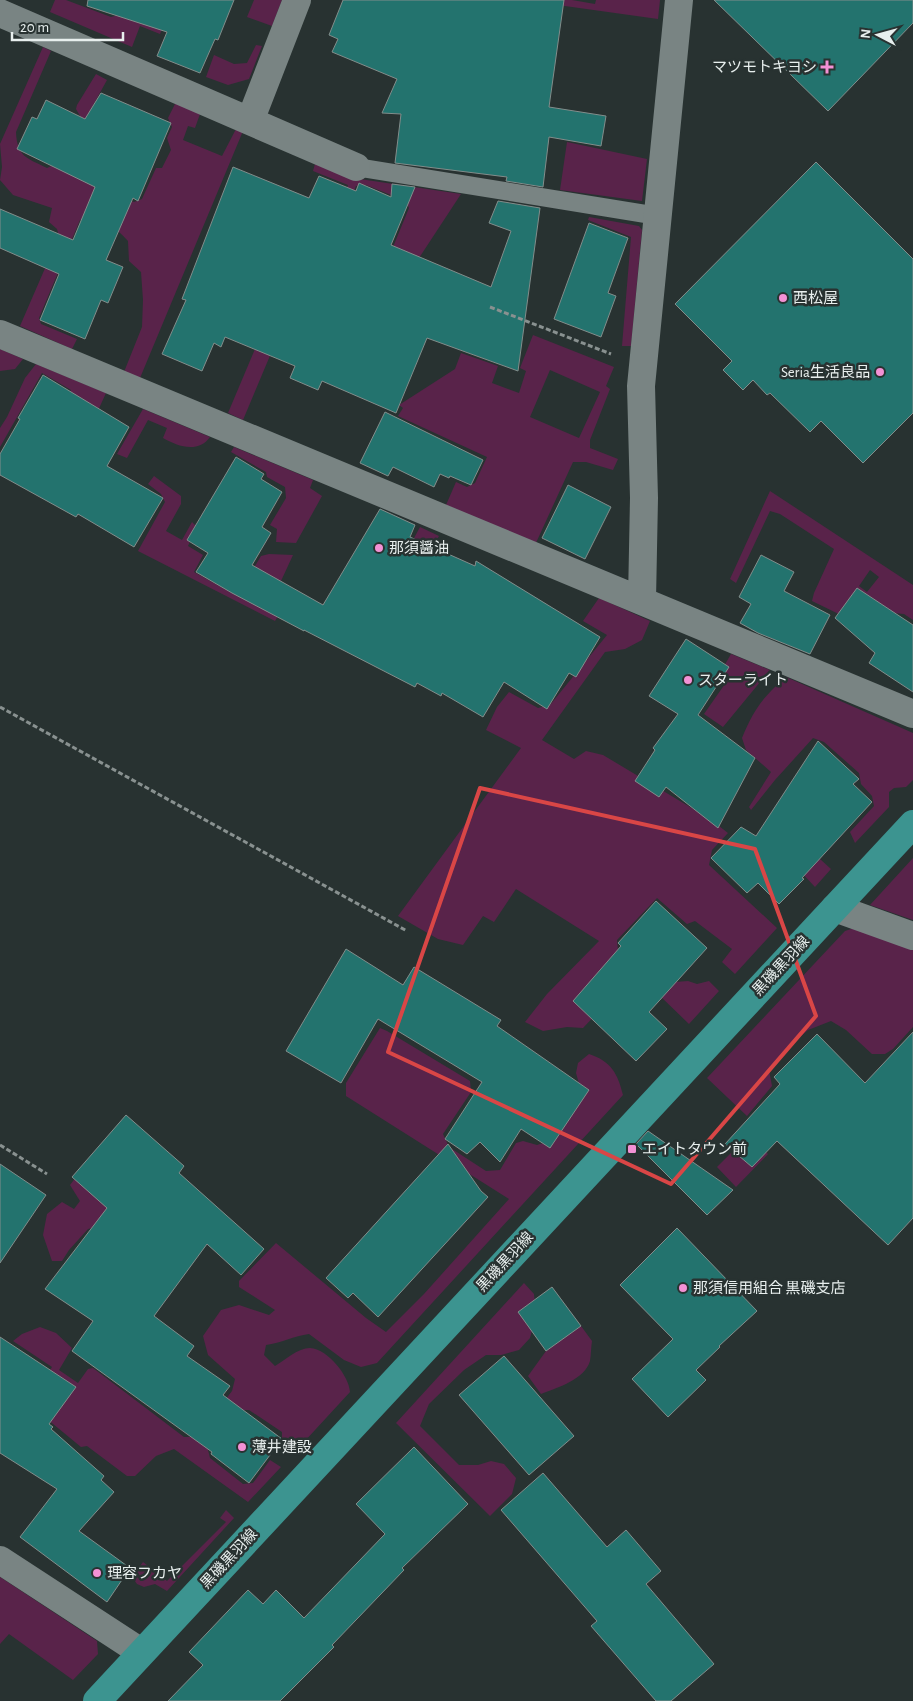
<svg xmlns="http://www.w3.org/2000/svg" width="913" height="1701" font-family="'Alegreya Sans','Noto Sans JP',sans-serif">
<rect width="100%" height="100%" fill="#283231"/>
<!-- green -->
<path fill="#59234a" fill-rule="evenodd" d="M55,0H66L111,17L174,0L160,34L140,26L132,47L50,12Z
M254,0H282L272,26L247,17Z
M522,0H572L595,4L596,0H660L658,19Z
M256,45L262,46L249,79L228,85L206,77L214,55L234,64L247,63Z
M43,47L51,51L16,132C17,157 27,158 47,168L56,164L83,121L76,109L77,105L96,74L107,80L91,109L106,118L95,186L134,202L142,199L156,168H162L171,150L167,138L172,127L168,118L176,102L200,114L195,128L188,126L183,140L222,156L236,129L243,131L140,378L124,372L142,327L143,300L141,272L129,261L128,241C114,226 101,216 80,220L39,318L41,324L77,339L72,349L20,326L59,236L57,229L49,222L52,208L13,195L0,180L2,167L0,144Z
M567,142L647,159L642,201L560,190Z
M315,164L353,178L461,194L419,258L393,314L271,262L273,248L294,257L304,232L286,224L298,205L309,200L338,211L348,185L313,171ZM366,185L406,201L409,208L382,274L376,276L336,259C334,251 338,244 336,235L356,186Z
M589,217L639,226L642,230L631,346H622L631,237L588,220Z
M533,335L614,367L606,386L610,389L590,440V448L618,459L613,470L586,462H573L535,545L446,505L456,482L467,487L475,483L487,457L398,416L403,408L399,405L455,369L461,353L498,366L492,383L519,393L526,371L520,368ZM550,370L600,392L579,438L530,417Z
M277,339L243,420L228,413L255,349Z
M0,349L23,359L15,369L0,371Z
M36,364L106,393L91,426L57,416L71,390L42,373L0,447V428L7,417L25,378Z
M143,409L210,437C198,454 177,446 163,438L167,428L148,420L127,458L117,454Z
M234,447L313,480L310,488L322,496L296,543L276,542L277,529L270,525L286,498L285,487L267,477L266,472L231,452Z
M154,476L181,496V504L166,531L182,540L192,522L197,527L188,546L203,555L194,572L232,593L238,595L261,556L269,554L293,555L281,581L293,592L275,621L138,551L165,502L161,494L148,484Z
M770,491L913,585V620L904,614L894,613L849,619L812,601L814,593L834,549L780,514L770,511L736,583L730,579ZM870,570L879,577L867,592L859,586Z
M420,527L439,536L420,569L399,566Z
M599,598L650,621L642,640L625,649L605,652L542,740L574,759L586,751L603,755L710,819L728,833L712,850L709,865L777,928L735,974L722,962L732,949L695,921L687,924L657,898L617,940L618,951L639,969L583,1028L567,1027L543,1031L525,1022L547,994L599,941L516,889L494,922L483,916L463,945L438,939L398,916L521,748L486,730L497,707L509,692L538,708L550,705L607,635L583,621Z
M731,654L770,670L723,727L704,714L727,681L723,668Z
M786,677L913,733V780L906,787L894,788L889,792V807L855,843L850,832L874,806L872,796L861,784L859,773L824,742L813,738L775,780L751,810L749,807L771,772L746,750L742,738C754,709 763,697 786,677Z
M798,839L831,869L815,887L783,853Z
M913,858V920L870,905Z
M854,928L913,949V1027L893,1049L885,1054H872L846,1030L831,1021L808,1030L786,1049L769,1070L772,1086L747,1116L707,1078L845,931Z
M688,981L697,984L709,981L719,991L689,1024L658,994L675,982Z
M380,1028L387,1031L470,1081L471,1092L443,1134L449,1147L486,1171L500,1170L516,1143L523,1141L537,1145L552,1140L582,1094L576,1073L578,1063L589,1054C611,1061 618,1074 623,1095L377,1363L361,1367L344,1360L309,1334C294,1336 281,1343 266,1345L264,1355L275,1366C285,1360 298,1348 310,1348C328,1349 349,1376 350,1392L292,1455L282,1447V1432L249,1410H238L208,1450L210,1458L243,1484L253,1483L270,1460L281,1467L248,1502L174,1449L156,1456L135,1476H127L87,1446L81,1447L41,1414L37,1390L52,1367L13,1341L22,1334L40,1327L56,1333L72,1348L59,1370L78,1383L88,1369L93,1368L184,1437H197L232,1391L235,1379L208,1355L203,1336L221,1310L239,1305L269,1315L275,1310L239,1287V1281L276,1243L366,1318L386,1332L424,1294L509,1199L346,1096V1083Z
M749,1135L768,1154L736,1187L717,1167Z
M79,1173L115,1200L99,1226L88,1229L69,1250L62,1261H52L43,1235L47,1214L62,1202L74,1209L80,1201L70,1185Z
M524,1283L534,1294L536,1315L530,1338L519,1350L501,1355H486L464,1370L429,1404L420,1426L459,1465H478L491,1461L504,1464L516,1478L512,1494L490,1516L396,1423Z
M581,1326L592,1341C591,1347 591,1355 590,1361C585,1379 557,1388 541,1394L528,1376L546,1351Z
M226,1510L234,1518L167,1591L155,1584L144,1587L137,1584L132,1577L143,1562L167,1581L226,1522L220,1518Z
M0,1577L97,1641L98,1654L73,1680L9,1634L0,1644Z"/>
<!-- building -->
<path fill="#23736e" stroke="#828d8b" d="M88,0H234L218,40L215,39L200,73L157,56L167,32L87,6Z
M343,0H564L549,107L606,116L601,146L549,137L543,187L506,181L507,177L395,163L401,114L382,113L397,79L332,52L338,39L329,35Z
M714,0H913V23L828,111Z
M101,93L171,123L138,201L133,198L106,260L123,267L108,303L101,300L85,339L40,320L59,274L0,248V209L73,240L95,187L17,149L32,117L37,119L46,100L85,119Z
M816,162L913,259V413L863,463L821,421L810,432L770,393L767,395L753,380L743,390L723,370L732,361L675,304Z
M233,167L309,198L319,176L356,191L359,183L391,197L392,184L415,187L391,245L491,287L511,231L489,223L498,201L540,208L518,371L427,338L396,413L322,381L318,390L290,378L295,366L225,337L221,347L214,343L202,371L162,354L186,300L182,299Z
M589,223L628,238L608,293L616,296L601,337L554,319Z
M43,375L129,427L107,466L163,498L134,547L78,514L76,517L0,475V454L20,419L18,418Z
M385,412L483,460L471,485L450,476L449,478L440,474L434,487L393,467L388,476L360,463Z
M236,457L264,474L261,479L282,492L262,527L271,533L252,565L323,605L380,509L415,525L410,537L475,566L476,561L600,637L576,677L569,673L547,709L504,682L483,717L442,693L441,696L417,683L415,687L304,630V631L232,593L196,572L208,553L187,540Z
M568,485L611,507L585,559L542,538Z
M761,555L794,572L784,591L830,615L810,654L758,633L740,623L751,604L739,597Z
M857,588L913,625V692L869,663L875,653L835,618Z
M686,639L729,667L698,715L755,758L718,828L666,787L659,797L635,781L655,750L653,748L678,714L649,696Z
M818,741L859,779L853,784L872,802L802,878L804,879L779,904L758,883L747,893L711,858L741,827L756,836Z
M656,901L707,948L649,1012L667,1029L636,1061L573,1001L621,946L618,943Z
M346,949L403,985L414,967L501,1020L497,1026L589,1090L550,1148L521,1129L500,1162L480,1142L467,1154L445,1139L482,1082L378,1019L341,1083L286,1051Z
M913,1032V1218L888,1245L777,1141L752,1167L725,1144L780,1084L774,1077L817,1034L865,1083Z
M126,1115L184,1166L179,1173L264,1249L241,1275L207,1244L154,1316L194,1346L187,1356L230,1386L223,1395L282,1439L249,1483L211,1454L212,1452L72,1351L93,1321L45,1289L107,1208L72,1177Z
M648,1131L733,1190L707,1215L636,1144Z
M448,1144L481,1191L488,1197L378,1317L353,1293L348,1298L326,1278Z
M0,1164L46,1195L0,1263Z
M677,1228L757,1311L719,1346L720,1347L696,1370L706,1380L668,1417L632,1379L673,1339L620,1285Z
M552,1287L581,1326L546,1351L518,1312Z
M0,1337L76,1387L49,1424L53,1427L51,1429L104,1476L101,1480L114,1492L79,1531L130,1568L107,1602L20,1537L57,1489L0,1453Z
M504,1356L574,1436L529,1475L459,1395Z
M414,1447L468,1504L402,1568L404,1570L332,1645L334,1647L280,1701H168L203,1665L189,1652L248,1590L263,1604L276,1590L304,1618L385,1534L356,1504Z
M543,1473L607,1547L626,1530L661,1571L646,1584L714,1664L671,1701H656L591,1626L597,1621L501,1510Z"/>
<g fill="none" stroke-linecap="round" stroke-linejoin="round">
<!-- path -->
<path stroke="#899190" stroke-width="3" stroke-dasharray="5 2.5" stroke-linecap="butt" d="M490,307L611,354
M0,707L407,931
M0,1145L47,1174"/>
<!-- lane -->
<path stroke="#798483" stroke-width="18" d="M356,167L658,216"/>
<!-- street -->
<path stroke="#798483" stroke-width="28" d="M0,13L356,167
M250,121L297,0
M0,334L913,714
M642,600L644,498L641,386L679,0
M835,908L913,936
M0,1560L141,1652"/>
<!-- primary -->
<path stroke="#3c9490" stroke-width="28" d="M97,1701L913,824"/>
</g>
<!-- marked area -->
<path fill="none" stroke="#d94646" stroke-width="4" stroke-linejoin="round" d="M480,788L755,849L816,1016L671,1184L388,1052Z"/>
<!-- markers -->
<g fill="#f391d5" stroke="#283231" stroke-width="2">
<path d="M824.5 59.5h5v5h5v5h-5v5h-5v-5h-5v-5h5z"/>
<circle cx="783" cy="298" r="5"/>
<circle cx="880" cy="372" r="5"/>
<circle cx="379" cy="548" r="5"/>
<circle cx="688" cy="680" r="5"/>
<rect x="627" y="1144" width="10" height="10" rx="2.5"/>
<circle cx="683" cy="1288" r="5"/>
<circle cx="242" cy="1447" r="5"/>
<circle cx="97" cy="1573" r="5"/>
</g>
<g text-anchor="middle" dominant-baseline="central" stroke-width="5" stroke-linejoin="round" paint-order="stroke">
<!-- poi labels -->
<g font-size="15" fill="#e8efee" stroke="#283231" text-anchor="start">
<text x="817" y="67" text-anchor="end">マツモトキヨシ</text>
<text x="793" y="298">西松屋</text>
<text x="870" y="372" text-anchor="end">Seria生活良品</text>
<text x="389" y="548">那須醤油</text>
<text x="698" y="680">スターライト</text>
<text x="642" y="1149">エイトタウン前</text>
<text x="693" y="1288">那須信用組合 黒磯支店</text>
<text x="252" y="1447">薄井建設</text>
<text x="107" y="1573">理容フカヤ</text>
</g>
<!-- street labels -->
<g font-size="15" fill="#e8efee" stroke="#283231">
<text transform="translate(781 966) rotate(-47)">黒磯黒羽線</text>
<text transform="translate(505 1262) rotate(-47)">黒磯黒羽線</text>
<text transform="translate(229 1559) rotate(-47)">黒磯黒羽線</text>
</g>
</g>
<!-- north arrow -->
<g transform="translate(878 35) rotate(276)" stroke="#283231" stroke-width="4" paint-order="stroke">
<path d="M0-4L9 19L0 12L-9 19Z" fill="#e8efee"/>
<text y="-8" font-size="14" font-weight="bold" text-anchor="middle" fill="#e8efee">N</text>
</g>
<!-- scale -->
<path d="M12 32v8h111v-8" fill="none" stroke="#e8efee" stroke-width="2.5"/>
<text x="20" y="32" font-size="15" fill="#e8efee" stroke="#283231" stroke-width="4" paint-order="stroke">20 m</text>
</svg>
